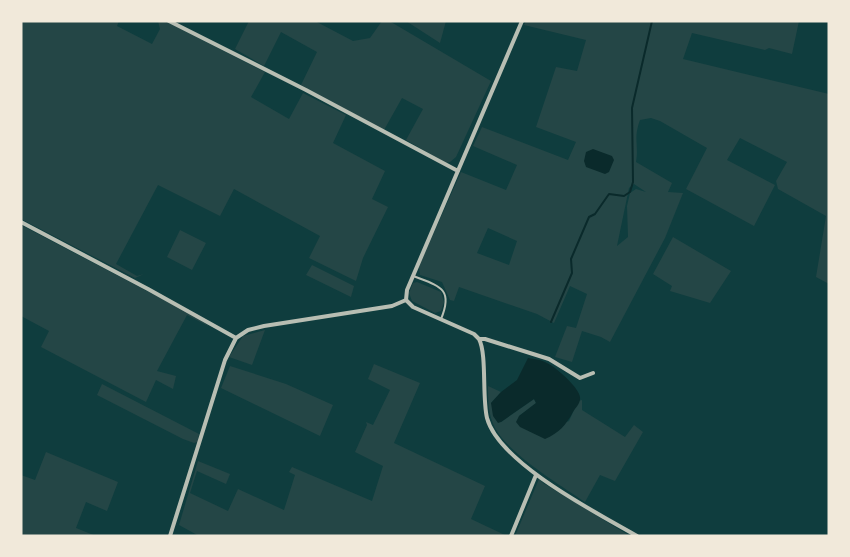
<svg xmlns="http://www.w3.org/2000/svg" width="850" height="557" font-family="Helvetica,sans-serif">
<rect width="100%" height="100%" fill="#0f3d3e"/>
<!-- green -->
<path fill="#244646" fill-rule="evenodd" d="M21,21H119L117,26L152,44L160,29L158,21H165L265,72L251,97L289,119L303,93L346,115L333,143L385,171L372,199L388,207L363,258L356,281L309,258L320,236L234,189L220,216L158,185L116,264L137,276L144,274L135,278L21,219Z
M249,21H315L353,41L370,38L382,21L391,22L491,81L456,157L450,162L446,163L406,140L423,109L402,98L384,130L301,85L317,52L281,32L264,66L235,49Z
M406,21H446L440,43Z
M526,21H799L792,54L769,48L765,50L692,33L683,59L829,94V284L816,277L826,216L778,189L776,181L787,162L740,138L727,160L775,185L754,226L686,189L707,148L660,121L651,118L640,120C633,139 639,144 636,162L672,183L668,192L683,193L665,238L610,342L601,337L582,331L572,362L555,357L567,326L576,328L587,294L570,286L554,323L537,314L459,287L454,301L450,300L442,282L420,275L419,266L461,172L506,190L517,165L473,146L482,127L568,160L576,142L536,127L556,67L577,71L586,40L524,25ZM634,184L646,192L636,189L630,193L627,206L628,237L617,246L629,188ZM488,228L517,241L509,265L477,253Z
M21,225L193,315L210,327L187,315L157,371L176,376L173,389L156,380L146,402L41,347L49,331L21,316Z
M180,230L206,243L192,270L167,257Z
M673,237L731,271L710,303L670,291L672,286L653,274Z
M312,265L354,286L351,297L306,275Z
M417,282L441,292L444,302L441,311L435,313L412,301L409,293L413,283Z
M265,330L252,365L229,357L243,336Z
M374,364L420,383L394,443L485,486L471,519L507,536H199L179,525L198,461L230,474L226,484L197,471L190,493L228,511L238,489L284,510L295,475L289,472L292,467L372,501L383,466L355,452L367,425L366,422L373,425L390,390L368,379Z
M230,366L286,384L333,405L320,436L221,388Z
M102,384L199,434L198,442L194,443L183,439L97,395Z
M488,386L501,392L491,403L501,422L534,399L536,403L519,416L529,431L537,433L569,421L578,401L582,400V410L625,437L634,425L643,432L615,481L600,475L585,502C560,485 509,454 495,428C488,414 488,401 488,386Z
M46,452L118,482L107,511L86,502L76,528L96,536H21V475L35,480Z
M539,479L543,483L630,536H515Z"/>
<!-- water -->
<path fill="#0a2a2b" d="M593,149L612,156L614,160L609,172L605,174L586,167L584,161L586,152Z
M528,358C534,359 542,360 547,363C556,367 582,390 580,399C580,404 575,408 573,412C566,425 559,433 545,439L520,427L516,422L519,416L536,403L534,399L501,422L498,423L493,416L491,403L501,392L517,380Z"/>
<g fill="none" stroke-linecap="round" stroke-linejoin="round">
<!-- stream -->
<path stroke="#0a2a2b" stroke-width="2" d="M551,322L572,273L571,259L589,217L595,214L609,194L624,196L630,192L633,182L632,108L652,21"/>
<!-- service -->
<path stroke="#b8beb3" stroke-width="2" d="M413,276C439,286 454,288 441,319"/>
<!-- minor -->
<path stroke="#b8beb3" stroke-width="4" d="M169,21L306,90L458,171
M21,222L148,289L236,338
M406,300L413,307L474,334L479,339C487,354 482,398 487,418C499,463 597,513 637,536
M406,300L407,290L522,21
M236,338L248,330L264,326L392,306L406,300
M479,339H485L549,359L580,378L593,373
M170,536L225,360L236,338
M511,536L536,475"/>
</g>
<!-- border -->
<rect width="850" height="557" fill="none" stroke="#f1e9da" stroke-width="45"/>
</svg>
